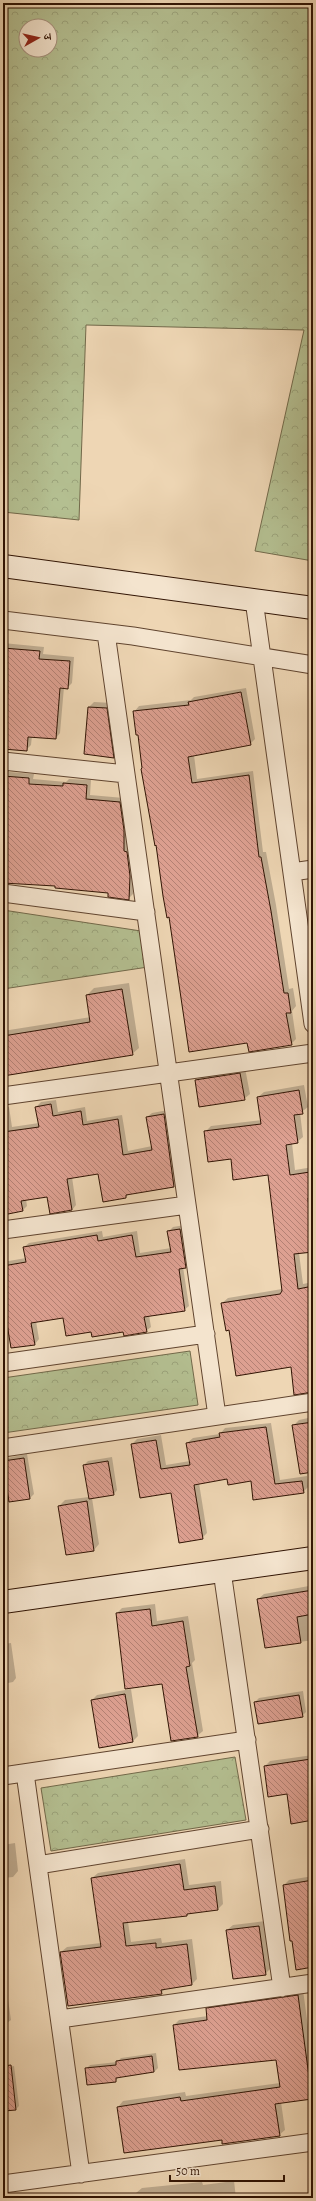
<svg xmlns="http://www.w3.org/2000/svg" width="316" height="2201" font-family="Alegreya,'Noto Serif Devanagari',serif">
<defs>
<pattern id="forest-crowns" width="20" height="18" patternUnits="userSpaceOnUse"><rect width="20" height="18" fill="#b4bf91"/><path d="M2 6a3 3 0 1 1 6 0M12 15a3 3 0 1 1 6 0" fill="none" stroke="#9ba37b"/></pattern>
<pattern id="building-back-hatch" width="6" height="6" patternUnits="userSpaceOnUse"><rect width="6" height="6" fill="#dda091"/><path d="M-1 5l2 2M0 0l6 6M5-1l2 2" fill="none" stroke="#b48174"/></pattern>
</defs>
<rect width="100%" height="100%" fill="#eed6b4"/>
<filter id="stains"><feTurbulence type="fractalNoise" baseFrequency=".005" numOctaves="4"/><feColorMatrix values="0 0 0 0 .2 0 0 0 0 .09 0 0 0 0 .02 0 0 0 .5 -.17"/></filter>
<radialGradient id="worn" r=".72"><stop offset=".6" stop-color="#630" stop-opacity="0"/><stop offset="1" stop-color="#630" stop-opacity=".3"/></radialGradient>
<!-- forest -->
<path fill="url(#forest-crowns)" stroke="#72694a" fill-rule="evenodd" d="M3,3H313V561L255,551L304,330L86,325L79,520L3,512ZM26,26H50V50H26Z
M3,910L141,931L148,967L3,989Z
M190,1351L198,1405L3,1433V1378Z
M235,1757L246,1820L51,1851L41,1788Z"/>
<!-- shadow -->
<path fill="#0003" d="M3,643L44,647L43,654L74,657L72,683L67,688L64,687L60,733L56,738L32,736L31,745L26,750L3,743Z
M246,688L255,739L250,744L194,755L197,779L253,771L263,852H266L276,905L289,989L293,988L296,1006L292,1011L296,1039L291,1044L248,1042L170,916L134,712L139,706L191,700L194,697Z
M94,702L112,703L119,752L113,757L89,707Z
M3,764L9,767V772L34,774L33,779L66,782L69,779L91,780L90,795L124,798L135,870L133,894L128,899L110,892L56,885L3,882Z
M129,983L139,1048L132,1054L3,1075V1031L91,1017L87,995L94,988Z
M245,1068L250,1094L244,1099L196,1081L201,1075Z
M304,1085L308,1107L300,1113L303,1137L297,1142L292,1143L295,1170L313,1167V1251L299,1253L303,1284L313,1282V1392L291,1366L230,1329L222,1303L228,1298L282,1289L269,1174L231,1158L205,1132L211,1126L262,1120L258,1097L264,1092Z
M56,1100L58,1112L85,1107L87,1121L122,1115L128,1151L152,1146L147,1117L152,1113L168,1110L179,1182L174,1186L130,1193L126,1197L99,1173L72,1177L76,1205L72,1210L48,1195L26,1199L27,1206L23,1210L3,1214V1108L9,1107L12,1127L39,1123L36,1107L41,1102Z
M185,1225L190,1262L183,1267L189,1306L184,1310L149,1315L151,1327L146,1331H92L64,1317L36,1321L39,1339L35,1344L3,1294V1262L26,1258L24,1247L29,1243L102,1231L103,1237L137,1231L140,1253L171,1248L168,1232L173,1227Z
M313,1417V1471L294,1425L299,1420Z
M271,1423L280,1480L307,1476L308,1487L303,1492L252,1480L228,1478L199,1483L207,1533L202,1538L172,1492L132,1444L137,1439L161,1435L166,1465L190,1461L187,1443L193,1438L220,1434L225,1428Z
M27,1454L34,1494L30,1498L5,1502L3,1506V1473H5L3,1462L7,1458Z
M112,1457L117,1490L114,1494L92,1498L99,1544L94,1550L59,1506L65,1500L89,1497L84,1465L88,1461Z
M313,1580V1640L266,1647L258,1599L264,1594L309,1586Z
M155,1604L157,1621L188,1616L195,1660L192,1663L203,1731L197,1736L117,1613L122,1608Z
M11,1643L16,1678L13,1682L3,1684V1644Z
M131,1689L138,1736L133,1741L92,1700L97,1695Z
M303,1691L306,1712L302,1716L255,1702L259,1698Z
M313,1755V1819L292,1823L287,1793L265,1766L270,1761Z
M15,1843L18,1871L13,1877L3,1878V1845Z
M185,1859L189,1885L221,1881L223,1904L218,1909L189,1913L187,1915L128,1922L131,1942L161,1938L162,1943L192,1939L197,1979L192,1984L166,1988L161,1993L61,1952L67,1947L101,1943L92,1878L98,1873Z
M313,1876V1966L284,1885L289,1880Z
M265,1921L271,1968L265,1974L227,1930L233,1925Z
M5,1979L11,2020L3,2026V1980Z
M303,1990L313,2063V2096L281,2102L285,2130L279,2135L223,2138L118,2107L123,2101L185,2092L186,2096L280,2083L277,2059L174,2025L179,2020L208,2016L207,2009L212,2003Z
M156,2053L158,2068L154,2072L119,2076L116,2081L86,2069L90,2065L117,2062L121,2058Z
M14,2066L19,2106L16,2109L5,2110L3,2068Z
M234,2181L236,2198H137L136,2193L142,2188L202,2182L203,2185Z
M73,2195V2198H48Z"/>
<!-- building -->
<path fill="url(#building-back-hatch)" stroke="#301303" d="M3,648L40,651L39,659L70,661L68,689L60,688L56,739L28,737L27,751L3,749L8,690L3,689Z
M241,692L251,745L188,757L192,783L249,775L259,857H261L271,911L284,993H288L291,1013H286L292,1045L249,1052L247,1043L189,1052L169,917L167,918L163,896L156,845L155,846L141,769L142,768L138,735H136L133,711L189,705L188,702Z
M88,707L107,708L114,758L84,754Z
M3,776L29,778V784L63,786V783L87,785L86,799L120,802L124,830V851L127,852L130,876L129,900L108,897V893L55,888V886L3,883L6,842H3Z
M122,989L133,1055L3,1076V1036L90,1022L86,995Z
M240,1073L245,1100L199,1107L195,1080Z
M299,1090L303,1114L294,1115L298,1143L286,1145L290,1175L310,1172L313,1195V1198H308L313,1252L294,1254L298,1289L313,1286V1392L294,1395L291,1367L236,1376L229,1330L226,1331L221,1303L280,1294L282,1291L268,1175L233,1180L231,1159L208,1162L204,1131L261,1124L257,1097Z
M51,1104L53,1116L81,1111L83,1125L118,1119L123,1155L152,1150L146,1117L164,1114L174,1187L126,1195V1198L103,1202L98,1174L67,1179L72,1210L50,1214L47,1197L21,1201L23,1211L3,1215V1132L39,1127L35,1107Z
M180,1229L186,1268L179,1269L185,1311L144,1317L147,1332L124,1336L123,1332L92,1337L91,1332L66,1336L63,1318L31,1323L35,1345L11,1348L3,1300V1266L26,1262L23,1247L97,1235L98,1241L132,1235L136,1257L171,1252L167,1231Z
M313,1422V1472L300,1474L292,1425Z
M266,1427L275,1484L302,1481L304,1493L253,1500L251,1481L228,1485L227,1479L194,1485L203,1539L179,1543L171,1493L140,1498L131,1444L156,1440L161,1469L190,1465L186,1443L220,1437L219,1433Z
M24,1458L30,1499L9,1502L3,1461Z
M108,1461L114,1495L89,1499L83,1465Z
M87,1501L94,1551L66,1555L58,1506Z
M313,1590V1614L297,1617L301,1643L265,1648L257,1599Z
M150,1609L152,1626L183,1621L190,1666L186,1667L198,1737L171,1741L162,1684L125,1689L116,1613Z
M125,1694L133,1742L99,1748L91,1700Z
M299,1695L303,1717L258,1724L254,1702Z
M311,1759L313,1820L291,1824L287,1794L268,1797L264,1766Z
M180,1864L184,1890L215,1886L218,1910L187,1914V1916L123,1923L126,1946L156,1943V1948L187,1944L192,1985L161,1990L162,1994L68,2006L60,1952L101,1947L91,1878Z
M313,1880V1967L296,1970L292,1941H290L283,1885Z
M259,1926L266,1975L233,1979L226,1930Z
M298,1995L312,2099L275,2104L280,2136L222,2144V2140L124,2153L117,2107L180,2097L181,2101L280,2087L276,2060L179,2070L173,2025L207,2020L206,2008Z
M152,2056L154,2072L116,2078V2082L87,2085L85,2068L116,2065V2061Z
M11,2065L16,2110L4,2111L3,2066Z"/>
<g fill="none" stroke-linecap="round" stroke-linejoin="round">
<!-- street casing -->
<g stroke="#60442f" stroke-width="19">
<path id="street" d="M254,600L313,1024
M3,620L133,636L313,665
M106,633L217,1416
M3,761L126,774
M292,872L313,869
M3,893L146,912
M3,1096L313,1053
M3,1230L187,1205
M3,1363L206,1334
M3,1448L313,1402
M222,1571L282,1988
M25,1773L81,2174
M3,1776L247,1740
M38,1865L260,1829
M60,2019L313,1983
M3,2184L313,2142"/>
</g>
<!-- secondary casing -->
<g stroke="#301303" stroke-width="24">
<path id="secondary" d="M3,566L313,608
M3,1602L313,1558"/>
</g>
<!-- street -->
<use href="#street" stroke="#f4e4ce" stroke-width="17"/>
<!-- secondary -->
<use href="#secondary" stroke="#f4e4ce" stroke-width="22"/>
</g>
<!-- margin -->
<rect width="316" height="2201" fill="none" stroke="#eed6b4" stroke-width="16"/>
<rect x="4" y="4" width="308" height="2193" fill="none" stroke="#301303" stroke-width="2"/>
<rect x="8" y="8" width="300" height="2185" fill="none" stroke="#301303"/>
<!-- north arrow -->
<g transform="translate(38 38) rotate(82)"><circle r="19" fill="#f4e4ce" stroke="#a6907d"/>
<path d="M0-3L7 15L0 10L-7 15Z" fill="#8f2418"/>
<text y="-6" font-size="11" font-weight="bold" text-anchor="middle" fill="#301303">उ</text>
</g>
<!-- scale -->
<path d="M170 2175v6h114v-6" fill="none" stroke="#301303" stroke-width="2"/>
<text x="176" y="2175" font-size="12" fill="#301303" stroke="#f4e4ce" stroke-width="3" paint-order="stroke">50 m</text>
<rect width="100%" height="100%" filter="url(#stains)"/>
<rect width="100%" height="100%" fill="url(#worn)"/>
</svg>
